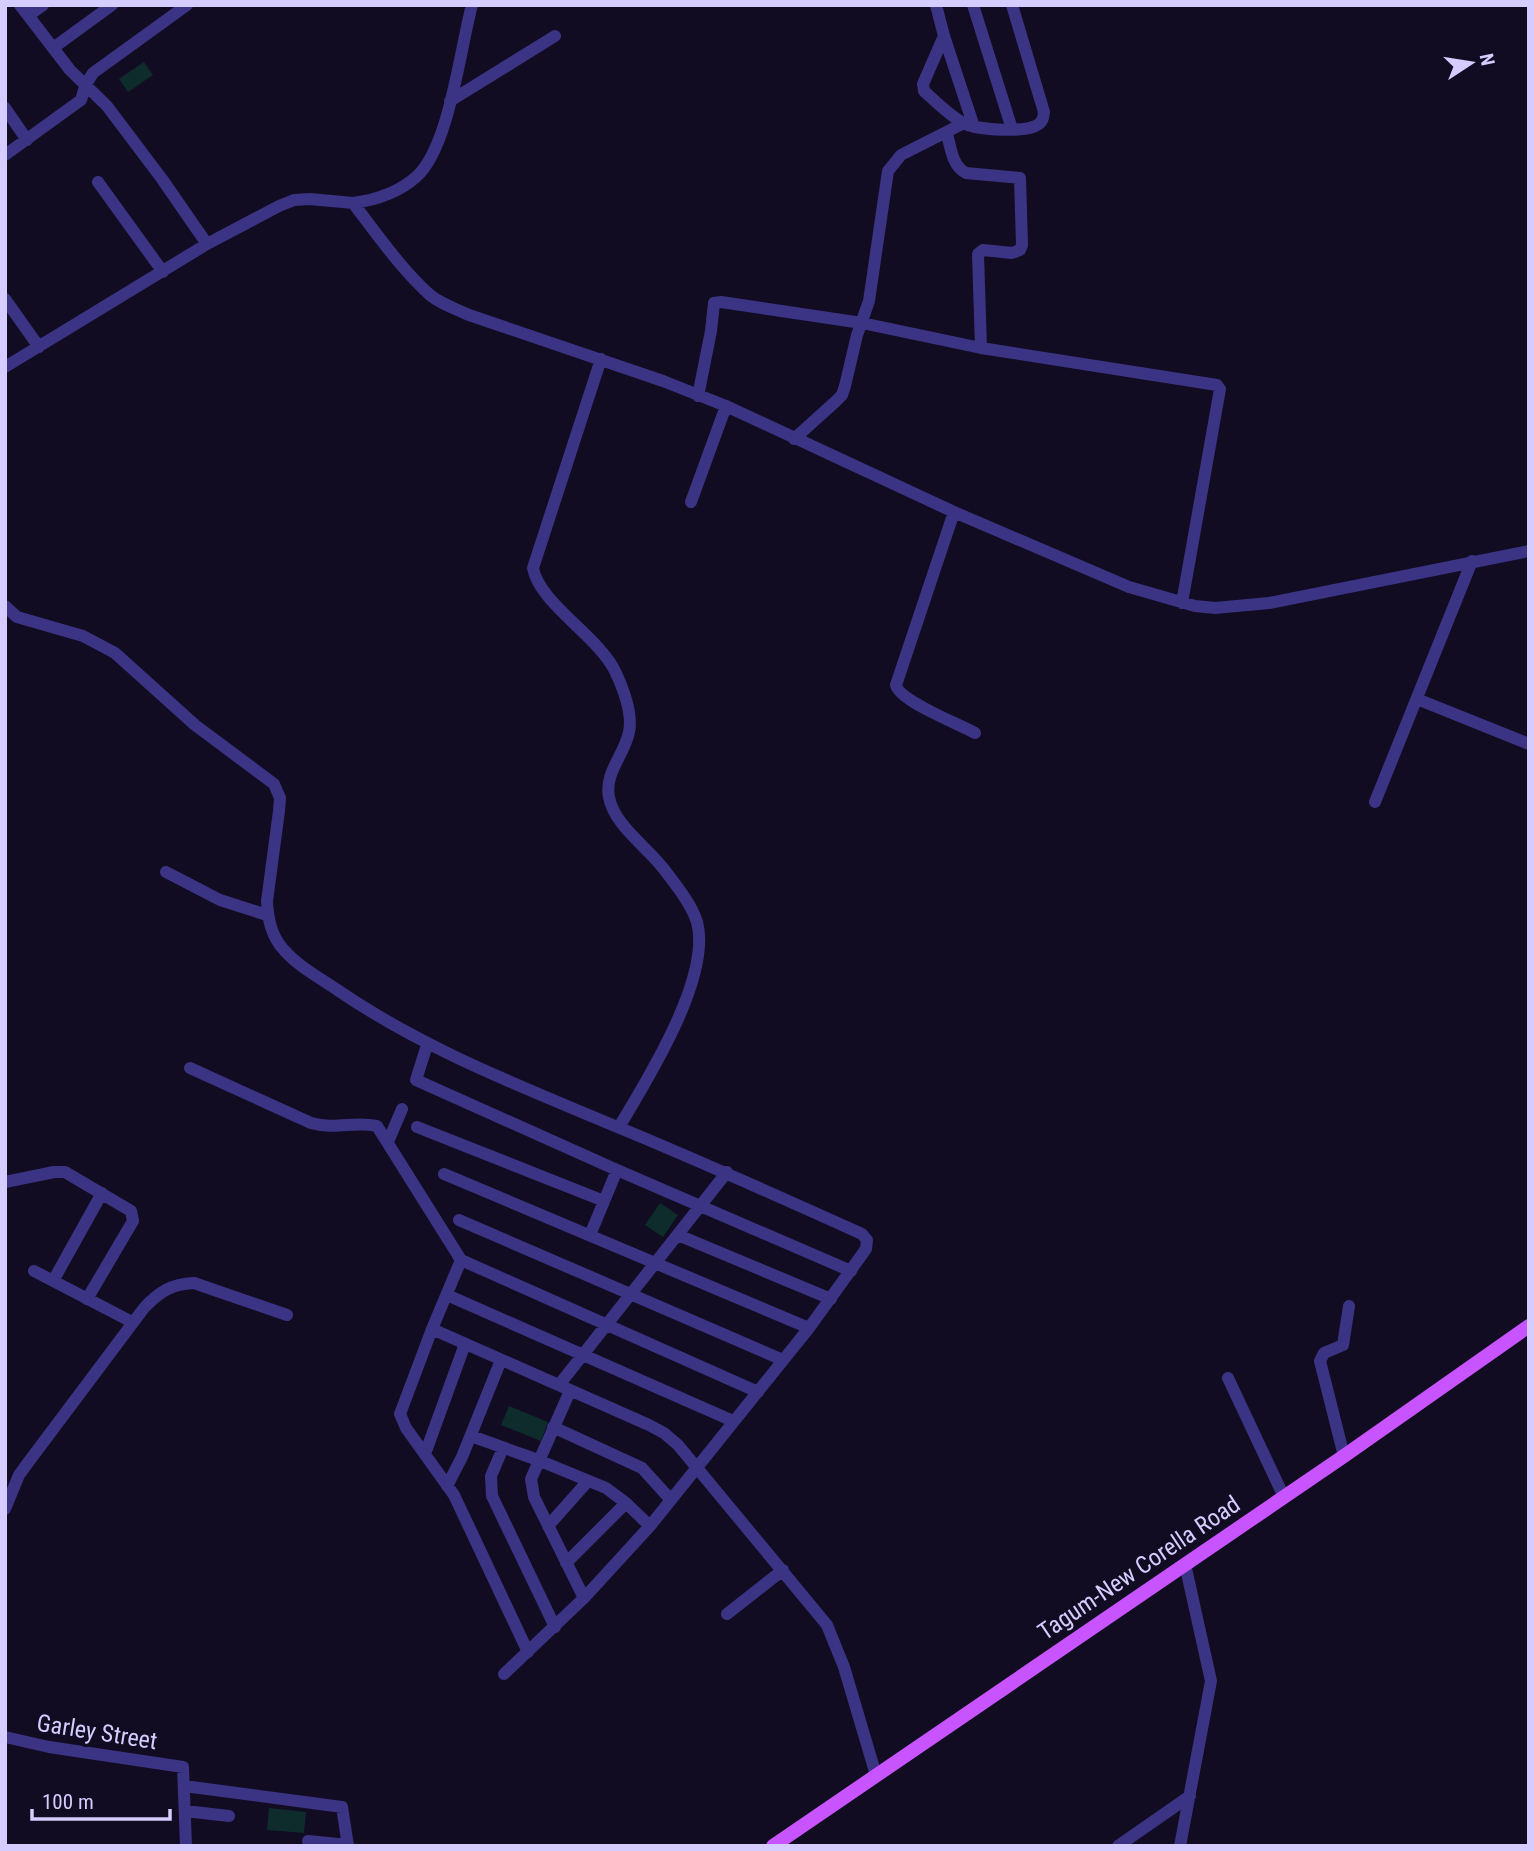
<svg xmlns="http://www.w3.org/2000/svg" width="1534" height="1851" font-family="'Roboto Condensed',sans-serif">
<rect width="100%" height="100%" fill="#110c22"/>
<!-- green -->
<path fill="#0e2c2c" d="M144,62L153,75L128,92L119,79Z
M660,1203L678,1215L663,1237L645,1225Z
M509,1406L548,1422L541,1441L501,1425Z
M269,1808L306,1812L304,1833L267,1830Z"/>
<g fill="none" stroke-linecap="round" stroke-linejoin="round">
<!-- minor -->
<path stroke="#3b3484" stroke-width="12" d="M20,5L70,70L107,106L162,179L207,244
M936,5L944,36L974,127
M973,5L1012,129
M29,15L43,5
M944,36L923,84L924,91C936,102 949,115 963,123C976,130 1030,134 1040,123C1044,119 1043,117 1044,112L1012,5
M53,48L112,5
M450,101L555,36
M5,108L27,140
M947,134C951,148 952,166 966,173L1020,178L1022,245L1020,250L1012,253L983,250L978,254L981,348
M5,155L81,100L86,84L93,73L187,5
M98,182L163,272
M353,203C376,200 398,193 416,177C449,149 460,49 472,5
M5,299L39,347
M601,359L533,568C539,603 598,636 615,671C623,688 633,713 629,732C625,754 604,773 609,797C614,825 646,846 663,868C675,884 691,903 697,922C712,977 647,1080 619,1127
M5,367L207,244L279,206L294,200L310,199L353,203C377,234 401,269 430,295C441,304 456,309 469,315L663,381L726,406L954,512L1129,587L1195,606L1215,608L1269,603L1529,551
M698,396L711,331L714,303L721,302L862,323L981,348L1217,385L1220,389L1182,603
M794,439L835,402L842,395L845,386L857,335L869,301L888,171L901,155L964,123
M691,502L726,406
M954,512L896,685C899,701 959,724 975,733
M5,606L17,617L83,636L115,653L195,725L274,784L280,798L279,811L267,901C268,919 271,936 284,950C299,967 320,978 339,991C424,1049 520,1086 615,1126C698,1160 780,1197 862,1234L867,1240L866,1249L809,1328L650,1526L584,1598L504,1674
M1417,699L1529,744
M1375,802L1472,561
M166,872L220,900L267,915
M427,1045L416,1080L617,1170L851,1271
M190,1068L311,1123C336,1130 354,1121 377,1126L461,1260L758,1392
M417,1127L604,1201
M388,1142L402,1109
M444,1174L809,1328
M5,1182L54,1172H65L131,1211L133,1221L87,1299
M459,1220L783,1360
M590,1235L617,1170
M678,1235L831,1299
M461,1260L432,1329L400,1414L406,1428L454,1495L528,1652
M34,1271L132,1322
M53,1281L102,1193
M447,1295L733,1421
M432,1329L649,1425L664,1433L678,1445L827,1625L844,1667L876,1775
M1228,1378L1284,1497
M559,1385L727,1172
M570,1391L531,1479L534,1497L584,1598
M553,1427L642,1468L671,1500
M471,1436L538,1460L606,1488L626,1503L650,1526
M503,1448L491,1476L492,1496L555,1627
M425,1454L465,1344
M1344,1456L1320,1361L1324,1353L1343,1345L1349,1306
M447,1486L462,1457L501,1360
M5,1509L19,1475L27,1464L144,1308C159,1292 171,1284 194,1283L287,1315
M548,1526L588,1481
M566,1563L626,1503
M727,1614L783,1570
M5,1737L49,1747L183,1767L186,1846
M184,1786L342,1807L348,1846
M185,1811L229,1816
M308,1841L348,1845
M1118,1846L1190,1796
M1180,1846L1211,1681L1185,1564"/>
<!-- major -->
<path stroke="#c854ff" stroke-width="14" d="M773,1846L1344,1456L1529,1326"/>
</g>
<g text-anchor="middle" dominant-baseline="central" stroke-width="7" stroke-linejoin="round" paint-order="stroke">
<!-- street labels -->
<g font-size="24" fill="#d5cdff" stroke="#110c22">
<text transform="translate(1139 1568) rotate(-34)">Tagum-New Corella Road</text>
<text transform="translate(97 1732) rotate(9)">Garley Street</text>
</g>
</g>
<!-- border -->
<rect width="1534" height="1851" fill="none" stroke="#d5cdff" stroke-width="14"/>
<!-- north arrow -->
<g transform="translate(1471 63) rotate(78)" stroke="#110c22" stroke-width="5" paint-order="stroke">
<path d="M0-5L12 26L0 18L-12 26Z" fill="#d5cdff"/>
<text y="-10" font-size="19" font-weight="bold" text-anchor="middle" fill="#d5cdff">N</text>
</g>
<!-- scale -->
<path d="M32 1809v10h138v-10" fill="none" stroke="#d5cdff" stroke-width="3.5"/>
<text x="42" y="1809" font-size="21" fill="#d5cdff" stroke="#110c22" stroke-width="5" paint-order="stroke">100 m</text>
</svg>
